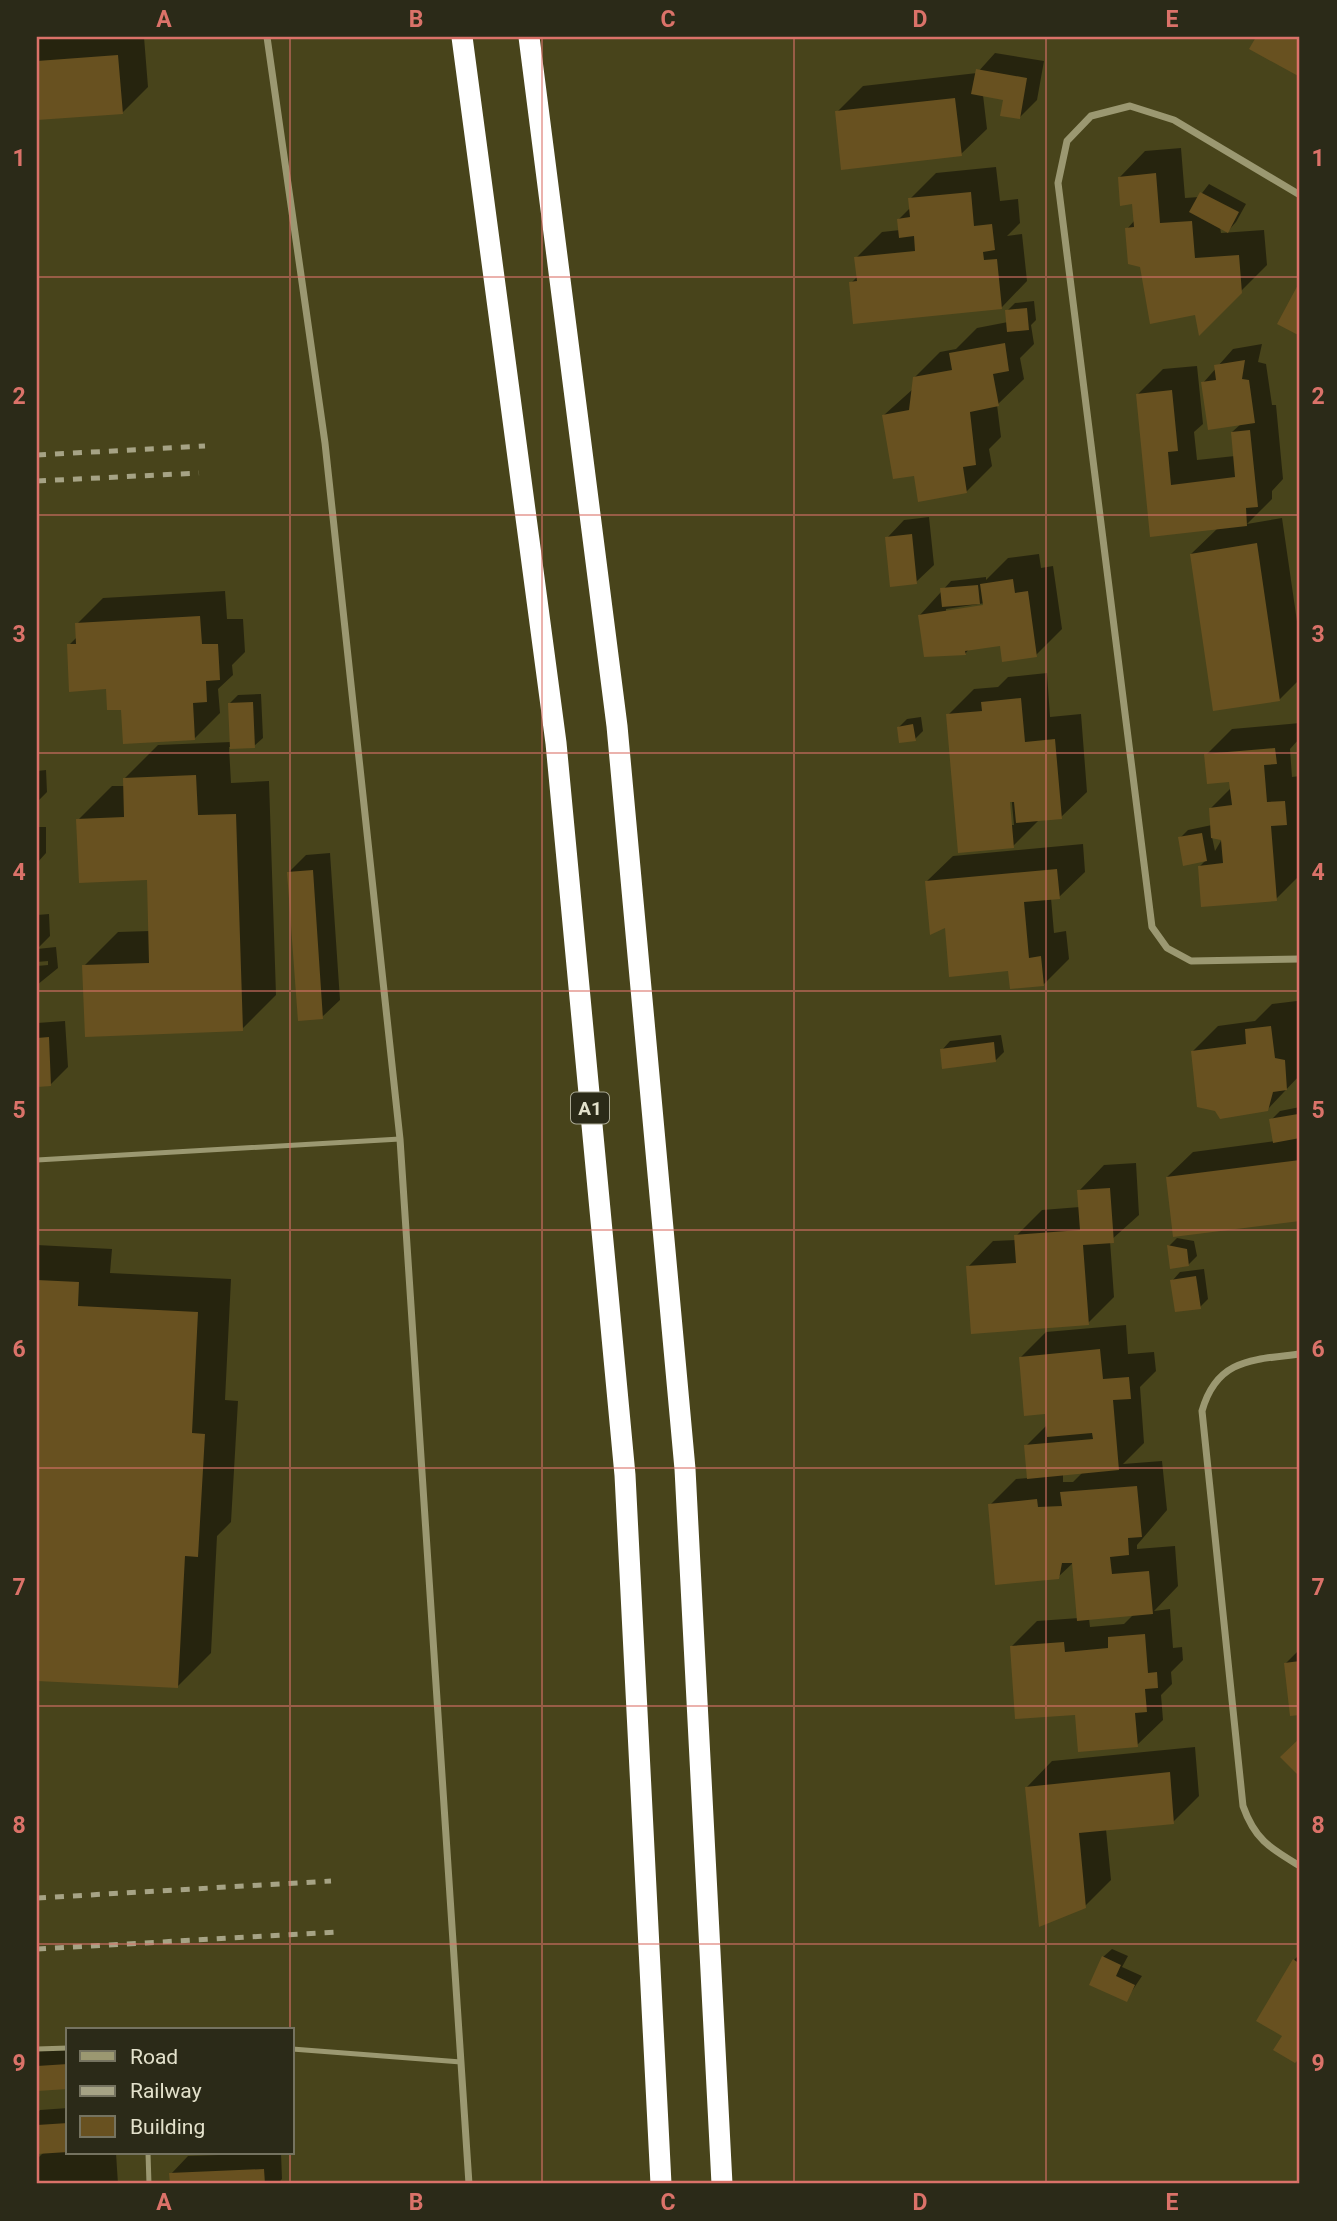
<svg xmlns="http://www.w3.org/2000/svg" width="1337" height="2221" font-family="Roboto,sans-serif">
<rect width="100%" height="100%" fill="#48441b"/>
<!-- shadow -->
<path fill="#0007" fill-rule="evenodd" d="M37,37H144L148,87L122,113L37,118Z
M995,53L1044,61L1037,100L1019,118L1005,98L983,95L987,129L961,154L837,112L863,86L977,73Z
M1181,148L1185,198L1199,197L1209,184L1246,204L1236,222L1228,231L1220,227L1221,233L1264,230L1267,265L1200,332L1196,313L1141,266L1127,229L1135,220L1134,202L1120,177L1145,151Z
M996,167L1000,201L1018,199L1020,223L1007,236L1022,234L1027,281L1002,307L851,283L858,276L856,258L882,232L900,230L899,219L911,207L910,199L936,173Z
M1034,301L1036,320L1031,325L1034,344L1020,358L1024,379L997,405L1001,437L989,449L992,466L966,492L916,474L884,415L913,389L914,378L940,352L956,349L977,328L1008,322L1007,311L1015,303Z
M1262,344L1258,362L1266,364L1272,405H1276L1283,479L1272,491V499L1247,524L1282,518L1300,642V679L1279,700L1191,554L1218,528L1152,535L1137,395L1163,369L1197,366L1203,424L1194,432L1197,460L1235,456L1232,432L1242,423L1203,383L1233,349Z
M929,517L934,565L916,582L887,538L904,520Z
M1039,554L1041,568L1053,566L1062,629L1036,655L1002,644L969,649L965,654L920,615L951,581L986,577V580L1008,558ZM992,602V606L946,612V609Z
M225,591L227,619H243L245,652L232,665L233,675L218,689L220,713L194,739L123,708L69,645L78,636L77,624L103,598Z
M1047,673L1050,717L1081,714L1087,792L1061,817L1040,819L1013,846L948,715L974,689L998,687L1008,677ZM1007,793H1011L1014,825H1010Z
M261,694L263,738L254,746L229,747L231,783L269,781L276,995L242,1029L84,966L118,932L150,931L148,879L78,820L112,786H125L124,779L158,745L231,742L230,703L238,695Z
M921,717L923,731L915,739L899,727L907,719Z
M1300,723V738L1290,749L1292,777L1300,776V809L1297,812L1300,875L1276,899L1200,866L1206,860L1180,838L1188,830L1212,825L1211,808L1232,787L1231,780L1206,755L1232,729ZM1212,837L1222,839L1215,851Z
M46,770L47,792L37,802V771Z
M37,827H46V853L37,863Z
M1083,844L1085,872L1059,897L1051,898L1054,933L1066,931L1069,959L1043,985L1010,969L946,925L927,881L953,856Z
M330,853L340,1000L322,1017L289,872L306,855Z
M49,914L50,936L37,949L56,947L58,968L37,985V966L48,965V961L37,962V915Z
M1297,1001L1300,1075L1267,1110H1216L1192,1052L1218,1026L1255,1021L1272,1004Z
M65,1021L68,1067L51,1084L37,1085V1023Z
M1001,1035L1004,1052L996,1060L942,1050L950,1041Z
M1300,1107V1219L1175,1235L1167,1177L1193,1152L1275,1141L1271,1120L1280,1111Z
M1136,1163L1139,1215L1110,1241L1114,1297L1088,1323L968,1267L993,1241L1016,1240V1236L1042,1210L1080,1207L1079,1191L1104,1165Z
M1177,1238L1194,1241L1197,1256L1188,1265L1169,1246Z
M37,1245L112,1249L110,1273L231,1279L225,1400L238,1401L231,1522L217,1536L211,1653L177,1687L37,1679Z
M1204,1269L1208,1299L1200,1307L1172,1281L1180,1272Z
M1126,1325L1128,1354L1154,1352L1156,1371L1140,1387L1144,1443L1123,1464L1162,1461L1167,1510L1137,1545V1549L1175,1546L1178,1586L1154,1611L1170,1609L1173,1648L1182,1647L1183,1660L1171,1672L1172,1684L1161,1695L1163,1720L1137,1745L1076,1713L1011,1647L1037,1621L1079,1618L1074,1562L1058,1577L990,1505L1016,1479L1028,1478L1026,1446L1048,1424L1047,1412L1021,1357L1046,1332ZM1083,1472L1073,1482H1063V1474ZM1134,1614L1124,1624L1090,1627L1089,1618Z
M1300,1649V1713L1291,1714L1286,1663Z
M1195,1747L1199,1796L1173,1822L1106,1829L1111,1880L1085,1906L1027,1787L1052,1761Z
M1112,1949L1128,1956L1122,1967L1142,1976L1126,2000L1103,1957Z
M1300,1954V2056L1294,2061L1284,2035L1294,1960Z
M68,2049V2088L37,2090V2051Z
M68,2108V2153H116L118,2184H37V2159L44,2152H37V2113L40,2110Z
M281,2153L282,2179L277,2184H172L171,2174L188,2156Z"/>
<!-- building -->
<path fill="#685120" d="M1256,37H1300V77L1249,49Z
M118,55L123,114L37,120V61Z
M976,69L1027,78L1020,119L1000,116L1003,100L971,94Z
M955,98L962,156L841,170L835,111Z
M1156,173L1160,223L1192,221L1195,258L1239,255L1242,293L1199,336L1195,315L1150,324L1140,267L1128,264L1125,228L1134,227L1132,204L1120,206L1118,177Z
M971,192L974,226L992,224L995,250L983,252L984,260L997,259L1002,309L853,324L849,282L857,281L854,257L915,251L914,236L899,238L897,219L910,217L908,198Z
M1200,192L1239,212L1228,233L1189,212Z
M1300,281V336L1277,324Z
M1027,308L1029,330L1007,332L1005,310Z
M1005,343L1009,371L993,374L999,406L970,412L976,465L963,467L967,493L918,502L914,476L893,479L882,415L909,410L913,377L952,370L949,353Z
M1245,360L1242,379L1249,380L1255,423L1208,430L1201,382L1216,380L1214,365Z
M1172,390L1178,451L1168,452L1171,485L1235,477L1231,432L1250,430L1258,507L1246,508L1247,526L1150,537L1136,394Z
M912,534L917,584L890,587L885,537Z
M1257,543L1280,701L1213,711L1190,554Z
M1013,579L1015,593L1028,591L1037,657L1002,662L1000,646L965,651L966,655L924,657L918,615L983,605L980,584Z
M978,585L980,604L942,607L940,588Z
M200,616L202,644H218L220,680L206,681L207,702L193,703L195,740L123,744L121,710H107L106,689L69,692L67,644H76L75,623Z
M1021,698L1025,742L1055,739L1062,819L1016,823L1014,802H1010L1014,848L958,853L946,714L982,711L981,702Z
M253,702L255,748L230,749L228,703Z
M913,724L916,741L899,743L897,727Z
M1275,748L1277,764L1264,765L1267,802L1285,801L1287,825L1271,826L1277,901L1201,907L1198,866L1223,863L1221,840L1211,838L1209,808L1232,805L1229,782L1207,784L1204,754Z
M196,775L198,815L236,814L243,1031L85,1037L82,965L149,963L147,880L79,883L76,819L124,817L123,778Z
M1202,833L1207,861L1183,866L1178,837Z
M1057,869L1060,899L1024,902L1029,958L1041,956L1044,986L1010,989L1008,971L949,977L945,928L930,935L925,881Z
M313,870L323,1019L298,1021L287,872Z
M1271,1026L1275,1058L1285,1060L1287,1090L1273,1092L1268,1111L1220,1119L1215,1111L1197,1107L1191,1051L1246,1044L1245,1029Z
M49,1037L51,1086L37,1087V1038Z
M994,1042L996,1062L942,1069L940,1049Z
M1298,1114L1300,1138L1273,1143L1269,1119Z
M1300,1160V1221L1173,1237L1166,1177Z
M1110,1188L1114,1243L1083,1245L1089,1325L971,1334L966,1266L1016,1263L1014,1235L1080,1230L1077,1190Z
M1167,1245L1187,1249L1189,1266L1170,1269Z
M1196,1276L1201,1309L1175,1312L1170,1280Z
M37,1280L79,1282L78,1306L198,1312L192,1433L205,1434L198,1557L185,1556L178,1688L37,1681Z
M1100,1349L1103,1379L1129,1377L1131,1399L1113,1400L1119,1470L1027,1479L1024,1445L1093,1439L1092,1433L1047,1437L1045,1414L1024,1416L1019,1357Z
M1137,1486L1142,1537L1128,1538L1129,1555L1110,1557L1112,1574L1149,1571L1153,1614L1077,1621L1072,1563H1062L1059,1579L995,1585L988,1504L1037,1499L1038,1507L1062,1506L1060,1492Z
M1145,1634L1148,1673L1157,1672L1158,1688L1145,1689L1147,1712L1135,1713L1138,1747L1078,1752L1075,1715L1015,1719L1010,1646L1064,1642L1065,1652L1108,1648V1637Z
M1300,1661V1715L1290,1716L1284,1663Z
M1300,1738V1777L1280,1757Z
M1170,1772L1174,1824L1079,1833L1086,1908L1039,1927L1025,1787Z
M1102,1956L1121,1965L1116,1976L1135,1985L1127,2002L1089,1985Z
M1293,1959L1300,1964V2058L1295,2063L1273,2050L1282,2036L1256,2021Z
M68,2064V2089L37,2091V2066Z
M68,2123V2152L37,2154V2125Z
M264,2169L265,2184H170L169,2173Z"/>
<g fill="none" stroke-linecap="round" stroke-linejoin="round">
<!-- lane -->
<path stroke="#9b9871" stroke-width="5" d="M37,1160L400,1139
M37,2049L68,2048
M292,2049L461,2062
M148,2153L149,2184"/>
<!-- street -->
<path stroke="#9b9871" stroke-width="7" d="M267,37L325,443L400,1139L469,2184
M1300,195L1174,120L1130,106L1091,116L1067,141L1058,183L1152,927L1167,948L1191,961L1300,959
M1300,1354C1253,1360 1217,1358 1202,1411L1243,1806C1255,1840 1270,1848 1300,1866"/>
<!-- highway -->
<path stroke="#fff" stroke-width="21" d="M462,37L556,743L625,1475L661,2184
M529,37L617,726L685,1469L722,2184"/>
<!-- rail -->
<path stroke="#a6a385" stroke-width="5" stroke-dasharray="9 9" stroke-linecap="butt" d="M37,455L205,446
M37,481L199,473
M37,1898L331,1881
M37,1949L337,1932"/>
</g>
<!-- grid -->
<path fill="none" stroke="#db7269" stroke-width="2" stroke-opacity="0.55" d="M290,37V2030M542,37V2184M794,37V2184M1046,37V2184M37,277H1300M37,515H1300M37,753H1300M37,991H1300M37,1230H1300M37,1468H1300M37,1706H1300M37,1944H1300M290,2153V2184"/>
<g text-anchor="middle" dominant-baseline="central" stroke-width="5" stroke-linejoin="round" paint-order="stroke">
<!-- shield labels -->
<rect fill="#2b2a18" stroke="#acaa95" stroke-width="2" x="571" y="1092.5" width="38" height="31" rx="5"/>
<g font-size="19" font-weight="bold" fill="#e3e1cb">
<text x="590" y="1108">A1</text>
</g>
</g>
<!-- border -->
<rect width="1337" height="2221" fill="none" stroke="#2b2a18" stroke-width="77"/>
<!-- legend -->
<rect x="66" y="2028" width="228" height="126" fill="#2b2a18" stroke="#757360" stroke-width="2"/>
<rect x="80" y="2051" width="35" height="10" fill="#9b9871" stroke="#757360" stroke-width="2"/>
<text x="130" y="2064" font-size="21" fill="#e3e1cb">Road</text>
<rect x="80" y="2086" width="35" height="10" fill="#a6a385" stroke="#757360" stroke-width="2"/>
<text x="130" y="2098" font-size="21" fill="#e3e1cb">Railway</text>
<rect x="80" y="2116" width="35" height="21" fill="#685120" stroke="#757360" stroke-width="2"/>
<text x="130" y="2134" font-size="21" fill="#e3e1cb">Building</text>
<rect x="38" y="38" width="1260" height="2144" fill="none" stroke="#db7269" stroke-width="2.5"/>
<g font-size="23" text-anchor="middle" font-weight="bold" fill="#db7269">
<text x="164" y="27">A</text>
<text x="416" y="27">B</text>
<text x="668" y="27">C</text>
<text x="920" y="27">D</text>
<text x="1172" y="27">E</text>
<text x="19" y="166">1</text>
<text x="1318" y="166">1</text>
<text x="19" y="404">2</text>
<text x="1318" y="404">2</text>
<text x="19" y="642">3</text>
<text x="1318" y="642">3</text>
<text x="19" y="880">4</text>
<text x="1318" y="880">4</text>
<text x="19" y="1118">5</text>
<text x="1318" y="1118">5</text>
<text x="19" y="1357">6</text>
<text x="1318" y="1357">6</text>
<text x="19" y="1595">7</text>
<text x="1318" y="1595">7</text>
<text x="19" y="1833">8</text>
<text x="1318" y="1833">8</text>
<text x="19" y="2071">9</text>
<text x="1318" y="2071">9</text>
<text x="164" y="2210">A</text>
<text x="416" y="2210">B</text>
<text x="668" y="2210">C</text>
<text x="920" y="2210">D</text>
<text x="1172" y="2210">E</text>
</g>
</svg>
